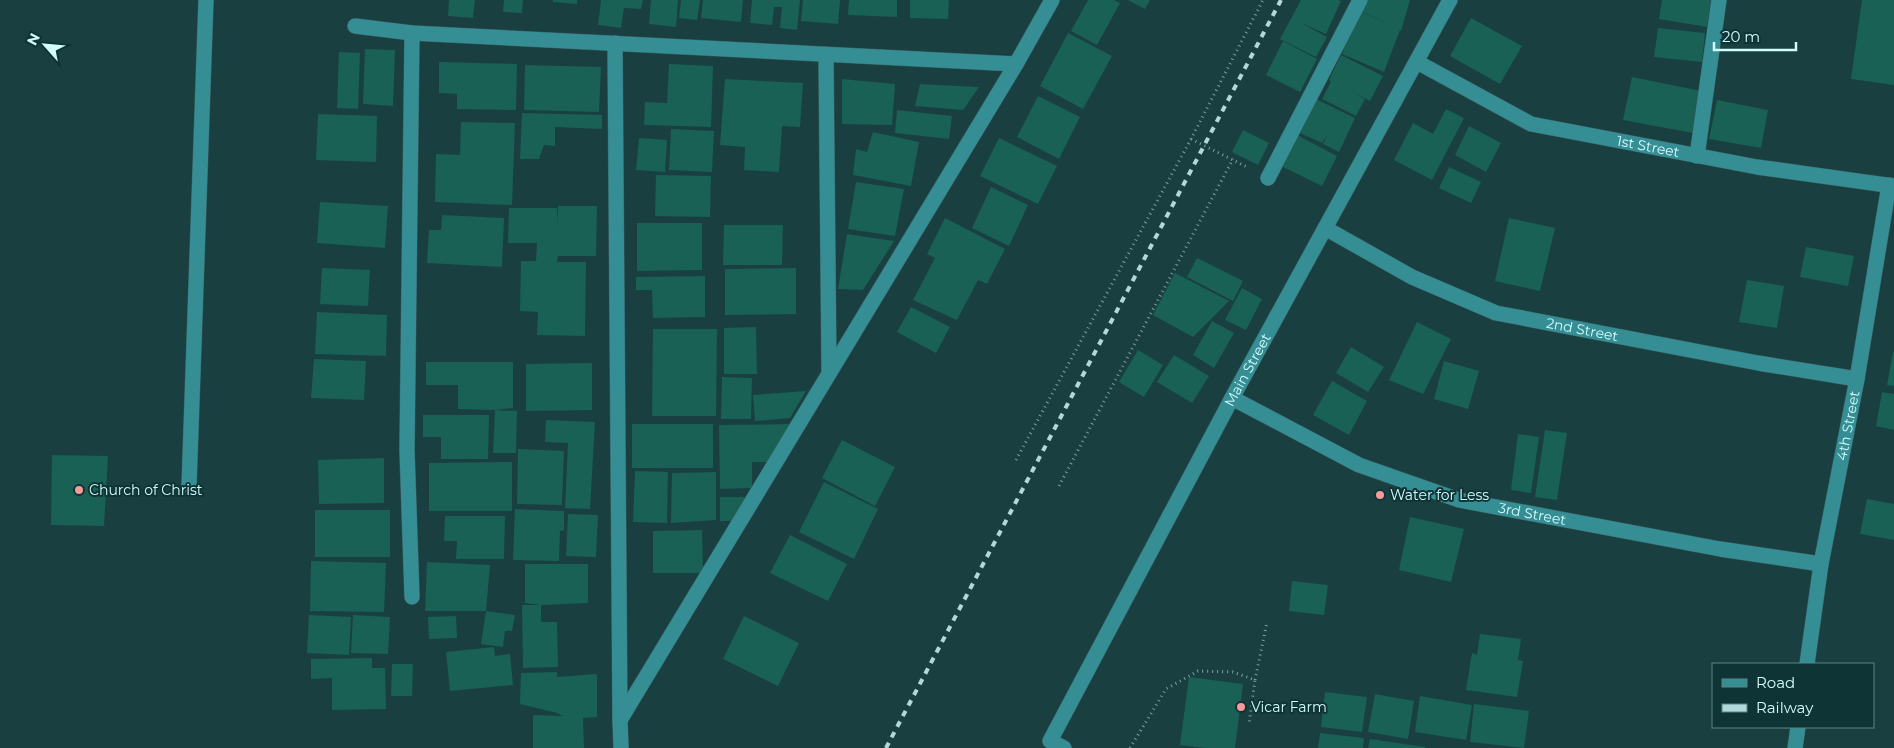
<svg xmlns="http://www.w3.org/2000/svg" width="1894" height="748" font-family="Montserrat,sans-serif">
<rect width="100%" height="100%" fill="#1a3f41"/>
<!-- building -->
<path fill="#196055" d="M449,0H475L473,18L448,16Z
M504,0H523L522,13L503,12Z
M553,0H577V4L553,2Z
M601,0H643L641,9L624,8L621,28L598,25Z
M651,0H678L676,27L649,24Z
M681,0H700L697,20L679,18Z
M703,0H743L741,22L701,18Z
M752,0H800L797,30L780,28L782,7H774L772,25L750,23Z
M803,0H840L838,24L801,21Z
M849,0H897V17L848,15Z
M910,0H949L948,19L910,18Z
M1088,0H1114L1120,3L1097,45L1071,31Z
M1128,0H1150L1145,9Z
M1301,0H1338L1341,1L1326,34L1301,23L1327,37L1316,57L1280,39Z
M1363,0H1410L1401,31L1400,30L1384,72L1342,54L1359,11L1391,25L1358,10Z
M1662,0H1711L1707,27L1659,19Z
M1862,0H1894V85L1851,79Z
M1471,18L1522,46L1500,84L1450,56Z
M1658,28L1705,33L1702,62L1654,57Z
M1068,33L1112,56L1083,109L1040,86Z
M1283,41L1317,59L1300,92L1266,75Z
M365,49L395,50L393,106L363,104Z
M339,52L360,53L358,109L337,108Z
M1341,55L1383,76L1370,101L1352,92L1365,99L1356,116L1322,99L1331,82L1329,80Z
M439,62L517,64L516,110L457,109V94L439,93Z
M669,64L713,66L711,127L644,125L645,102L667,103Z
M525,65L601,67L599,112L524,110Z
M1632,77L1701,91L1693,133L1623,120Z
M725,79L803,83L800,127L782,126L779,172L744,170L745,147L720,145Z
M842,79L895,84L892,125L842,124Z
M920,84L979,87L963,110L915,106Z
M1038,96L1080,117L1059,159L1017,137Z
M1316,99L1355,118L1339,152L1323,144L1328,134L1322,143L1300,133Z
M1717,100L1768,110L1761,148L1709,139Z
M1446,109L1464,118L1432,180L1394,160L1413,123L1433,134Z
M897,110L952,116L949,139L895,133Z
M522,113L602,115V129L555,127V146L544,145L539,159H520Z
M318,114L377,116L376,162L316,160Z
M461,122L515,123L512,205L435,202L436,154L460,155Z
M1469,126L1501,143L1486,172L1455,155Z
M671,129L714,131L712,172L669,170Z
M1243,130L1269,143L1258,165L1232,152Z
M873,132L919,142L911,186L853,175L856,149L867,152Z
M1297,135L1337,156L1322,186L1281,166Z
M639,138L667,140L665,172L636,170Z
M999,138L1057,166L1038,204L980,176Z
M1449,167L1481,182L1471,203L1439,188Z
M656,175L711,176L710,217L655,216Z
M856,182L904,189L895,236L848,229Z
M991,187L1028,205L1009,246L972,228Z
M320,202L388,206L385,248L317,243Z
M558,206H597L596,256H558L557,262H586L585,336L537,335L538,312L520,311L521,261H536L537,243H508L509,208H557L558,225Z
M442,215L504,218L502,267L427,263L429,230H441Z
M945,218L1005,249L987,284L978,280L957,320L913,300L935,258L927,254Z
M1509,218L1555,228L1540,291L1495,281Z
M637,223H702V270L637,271Z
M724,225H783L782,265H723Z
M847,234L894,241L863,290L838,289Z
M1806,247L1854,256L1848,286L1800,277Z
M1197,258L1243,281L1233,301L1187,277Z
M322,268L370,270L368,306L320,304Z
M796,268V314L725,315V269Z
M1175,273L1229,301L1193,337L1153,315Z
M705,276V317L653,318L652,290H636V277Z
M1747,280L1784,286L1777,328L1739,322Z
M1242,288L1262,299L1246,330L1225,320Z
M911,307L950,327L936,353L897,332Z
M317,312L387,315L386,356L315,354Z
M1212,321L1234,333L1214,368L1193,355Z
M1417,322L1451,339L1423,394L1389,380Z
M756,327L757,374H724V328Z
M653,329H717L716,416H652Z
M1351,347L1384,367L1368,392L1336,373Z
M1138,350L1163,365L1144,397L1119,382Z
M1893,352H1894V386L1887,385Z
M1174,355L1209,376L1192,403L1157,382Z
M314,359L366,361L364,400L311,398Z
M1444,361L1479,371L1468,409L1434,399Z
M426,362H513V408L495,410L458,409V385H426Z
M592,363V410L526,411V364Z
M722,377L752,378L751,419H721Z
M1332,381L1367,401L1349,435L1313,415Z
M806,391L790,418L755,421L753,395Z
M1882,392L1894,394V430L1876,426Z
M495,410L517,411L516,453H493Z
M423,415H489L488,459H441V437H423Z
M546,420L595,422L590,509L565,508L568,443L545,442Z
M632,424H713V468H632Z
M791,424L768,462H752V488L720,489L719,425Z
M1545,430L1567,433L1557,500L1535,497Z
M1518,434L1539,437L1531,493L1511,490Z
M842,440L895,467L875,506L822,478Z
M518,449L564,451L562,505L517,504Z
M52,455L108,456L104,526L51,525Z
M384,458V503L319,504L318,460Z
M512,462V511H429V463Z
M635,471L668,472L667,523L633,522Z
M716,472V520L671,523L672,473Z
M824,482L878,509L854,559L799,532Z
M720,497H746L743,521H720Z
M1867,499L1894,504V540L1860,534Z
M515,509L564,511V530L560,531L559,561L513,560Z
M315,510H390V557H315Z
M568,514L598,515L596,557L566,556Z
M445,516H505L504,559H456L457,541H444Z
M1410,517L1464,529L1451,582L1399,570Z
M702,530L703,573H653V531Z
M790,535L847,564L828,601L770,573Z
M311,561L386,563L384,612L310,611Z
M427,562L490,565L486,611H425Z
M525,564H588V603L541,605V622H557L558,667L523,668L522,605H540L525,603Z
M1292,581L1328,585L1324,615L1289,611Z
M486,611L515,615L512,631H505L503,647L481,644Z
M309,615L351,617L349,655L307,653Z
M353,615L390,617L388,654L351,653Z
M456,616L457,638L429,639L428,617Z
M744,616L799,643L778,686L723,659Z
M1480,634L1521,639L1518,660L1523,661L1517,697L1466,690L1472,653L1477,655Z
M494,647L495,656L510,654L513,685L450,691L446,652Z
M372,658V668H385L386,709L332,710V678L311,679V659Z
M392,664H413L412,696H391Z
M557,672V677L597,674V717L583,718L584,748H533V715L563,716L557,713L520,704L521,673Z
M1189,677L1243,684L1235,748H1205L1180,745Z
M1325,692L1367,697L1362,732L1321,727Z
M1375,694L1414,701L1408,739L1368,732Z
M1420,696L1472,705L1466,740L1415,732Z
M1474,704L1529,711L1524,748L1470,742Z
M1320,733L1364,738L1363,748H1318Z
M1370,739L1425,747V748H1368Z"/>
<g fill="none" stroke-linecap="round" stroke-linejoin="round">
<!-- lane casing -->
<g stroke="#375d5f" stroke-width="16">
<path id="lane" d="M1697,156L1719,0"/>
</g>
<!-- street casing -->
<g stroke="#375d5f" stroke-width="16">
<g id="street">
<path d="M355,26L412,33L1016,64"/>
<path d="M615,43L620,720L621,748"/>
<path d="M826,55L829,371"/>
<path id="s1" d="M1417,62L1531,124L1757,167L1894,186"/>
<path d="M1268,178L1360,0"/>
<path id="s2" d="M1325,228L1412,277L1496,313L1758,363L1857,379"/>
<path id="s3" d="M1232,398L1359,465L1459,500L1720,549L1821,564"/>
<path d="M189,486L206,0"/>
<path d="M412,597L407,450L412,33"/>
<path id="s4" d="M1807,664L1821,564L1857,379L1889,185"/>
<path d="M620,720L1016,64L1052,0"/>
<path id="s5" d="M1064,748L1050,741L1232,398L1450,0"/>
<path d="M1795,748L1798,727"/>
</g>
</g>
<!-- path -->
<path stroke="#79a0a2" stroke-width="3" stroke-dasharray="1 4" stroke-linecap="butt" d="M1191,139L1249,168
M1016,460L1191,139L1263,0
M1059,486L1233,159
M1255,680L1267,622
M1130,748L1166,689L1198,671L1233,672L1255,680L1249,724"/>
<!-- lane -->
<use href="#lane" stroke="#358e93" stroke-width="15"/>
<!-- street -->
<use href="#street" stroke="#358e93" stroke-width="15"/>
<!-- rail -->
<path stroke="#b1d9db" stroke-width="4" stroke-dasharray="6 6" stroke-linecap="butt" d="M886,748L1281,0"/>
</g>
<!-- markers -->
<g fill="#f59b9a" stroke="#0f3436" stroke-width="2">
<circle cx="79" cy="490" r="5"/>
<circle cx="1380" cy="495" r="5"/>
<circle cx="1241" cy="707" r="5"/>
</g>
<g text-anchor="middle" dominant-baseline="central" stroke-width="4" stroke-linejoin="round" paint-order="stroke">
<!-- street labels -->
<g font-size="14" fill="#d3fcfe" stroke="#0f3436">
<text stroke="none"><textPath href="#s1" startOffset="249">1st Street</textPath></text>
<text stroke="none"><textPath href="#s2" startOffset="279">2nd Street</textPath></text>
<text stroke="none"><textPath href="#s5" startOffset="436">Main Street</textPath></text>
<text stroke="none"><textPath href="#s4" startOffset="242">4th Street</textPath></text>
<text stroke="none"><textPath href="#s3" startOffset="324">3rd Street</textPath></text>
</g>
<!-- poi labels -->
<g font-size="14" fill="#d3fcfe" stroke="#0f3436" text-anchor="start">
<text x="89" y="490">Church of Christ</text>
<text x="1390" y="495">Water for Less</text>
<text x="1251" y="707">Vicar Farm</text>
</g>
</g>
<!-- legend -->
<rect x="1712" y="663" width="162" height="65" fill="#0f3436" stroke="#5d8486"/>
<rect x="1722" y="679" width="25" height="8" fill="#358e93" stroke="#5d8486"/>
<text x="1756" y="688" font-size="15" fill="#d3fcfe">Road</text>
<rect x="1722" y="704" width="25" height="8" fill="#b1d9db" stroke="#5d8486"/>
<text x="1756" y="713" font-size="15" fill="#d3fcfe">Railway</text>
<!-- north arrow -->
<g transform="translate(45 45) rotate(297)" stroke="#0f3436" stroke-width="4" paint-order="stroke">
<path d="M0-4L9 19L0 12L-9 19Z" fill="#d3fcfe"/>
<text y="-8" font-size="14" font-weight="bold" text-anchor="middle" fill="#d3fcfe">N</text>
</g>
<!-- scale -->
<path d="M1714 42v8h82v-8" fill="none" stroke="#d3fcfe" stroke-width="2.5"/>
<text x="1722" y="42" font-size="15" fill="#d3fcfe" stroke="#0f3436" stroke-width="4" paint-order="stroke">20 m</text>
</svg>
